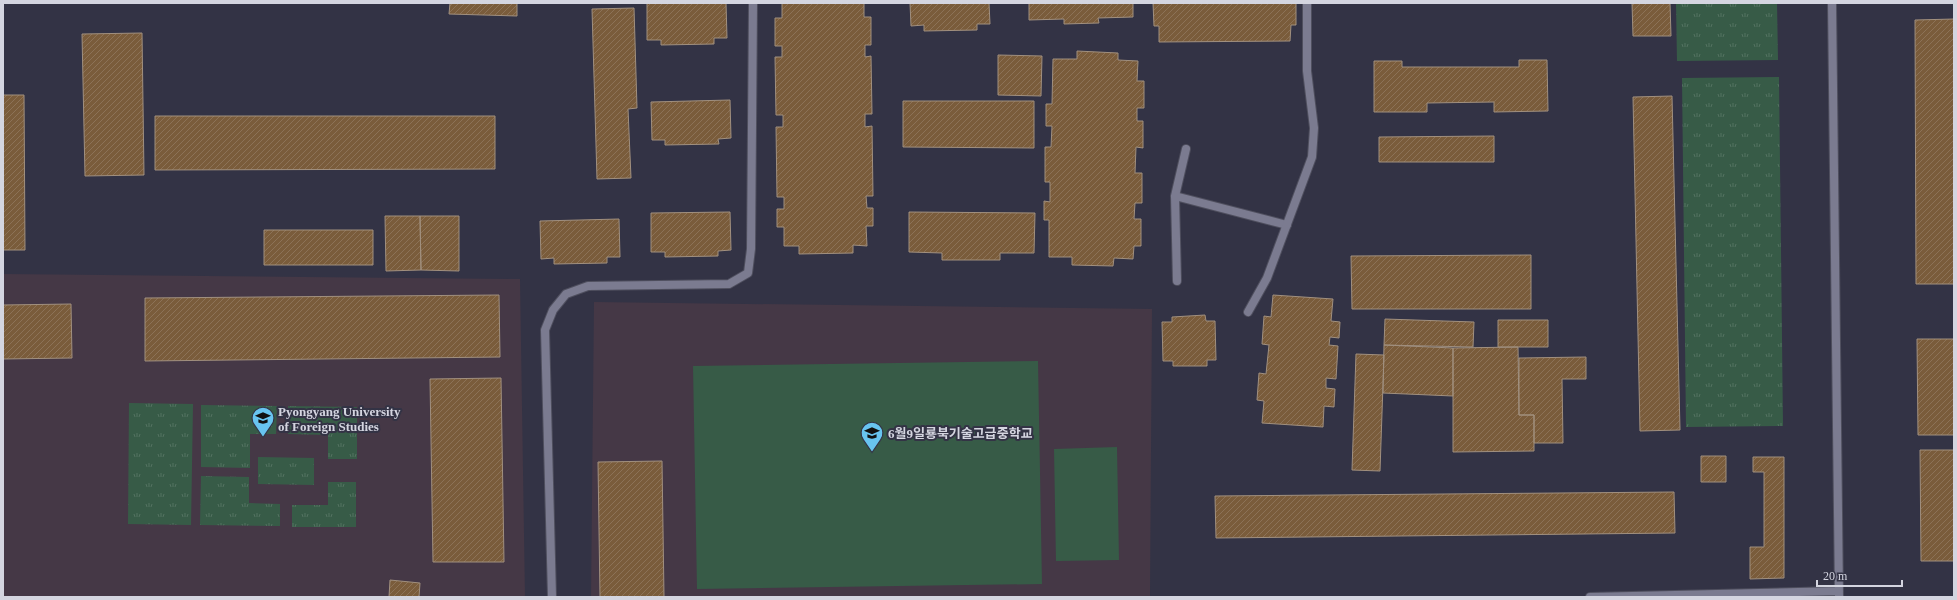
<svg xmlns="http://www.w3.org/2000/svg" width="1957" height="600" font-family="'Times New Roman','Noto Sans KR',serif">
<defs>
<pattern id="grass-tufts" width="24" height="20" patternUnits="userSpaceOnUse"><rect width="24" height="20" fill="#375b47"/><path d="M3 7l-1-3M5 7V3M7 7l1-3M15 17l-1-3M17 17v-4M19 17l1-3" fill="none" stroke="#537261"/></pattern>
<pattern id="building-hatch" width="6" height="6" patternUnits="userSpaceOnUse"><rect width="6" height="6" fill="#7a5c3b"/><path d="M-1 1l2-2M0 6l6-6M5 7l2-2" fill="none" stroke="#8c7257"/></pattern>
</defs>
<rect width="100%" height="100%" fill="#333345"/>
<!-- education -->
<path fill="#453846" d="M3,274L520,279L525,597H3Z
M594,302L1152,309L1150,597H591Z"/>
<!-- grass -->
<path fill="url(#grass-tufts)" d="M1676,3H1777L1778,60L1677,61Z
M1779,77L1783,426L1686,427L1682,78Z
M129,403L193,404L191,525L128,524Z
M201,405L277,406L276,434H250V468L201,467Z
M288,406L357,407V459H328V435L288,434Z
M258,457L314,458V485L258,484Z
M201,476L249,477V503L280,504V526L200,525Z
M328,482H356V527H292V505H328Z"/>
<!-- garden -->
<path fill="#375b47" d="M1038,361L1042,584L697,589L693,366Z
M1117,447L1119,560L1056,561L1054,449Z"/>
<!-- building -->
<path fill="url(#building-hatch)" stroke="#a1907f" d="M450,3H517V16L449,14Z
M647,3H726L727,38H714V44L661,45V40H647Z
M782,3H864V17H871V45H865V57L871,56L872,114H865V127L872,126L873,196H866L867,208H873V226H866L867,246L853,245V253L799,254V246H784V227H777V209H784V197H777L776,127H783V115H776L775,57H782V46H775V18H782Z
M910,3H989L990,24H977V30L924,31V25L911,26Z
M1029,3H1133V17L1098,18L1099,23L1064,24V19L1029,20Z
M1153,3H1296V25H1291L1290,41L1159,42V26H1154Z
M1632,3H1670L1671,36H1633Z
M634,8L637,108L628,109L631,178L597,179L592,9Z
M1954,19V284H1916L1915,20Z
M142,33L144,175L85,176L82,34Z
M1077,51L1118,53V60L1138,61L1137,81H1144V108H1137V121H1143V148L1136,147L1135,173H1142V203H1135L1134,219H1141V246H1134L1133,259L1114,258L1113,266L1072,265V257H1049V220H1044V201L1050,202V182H1045V147H1051L1052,126H1046V104H1052L1053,59H1077Z
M998,55L1042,56L1041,96L998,95Z
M1519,60H1547L1548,111L1494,112V102L1427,103V112H1374V61H1402V67H1519Z
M3,95H24L25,250H3Z
M1672,96L1680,430L1640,431L1633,97Z
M730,100L731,138L718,139L719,144L665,145V140H652L651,102Z
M903,101H1034V148L903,147Z
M155,116H495V169L155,170Z
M1494,136V162H1379V137Z
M730,212L731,250L718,251V256L665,257V252H651V213Z
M909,212L1035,213L1034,253H1000V260H942V253L909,252Z
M385,216H420L421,270L386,271Z
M420,216H459V271L421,270Z
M619,219L620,257H607V263L554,264V258L541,259L540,221Z
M264,230H373V265H264Z
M1531,255V309H1352L1351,256Z
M499,295L500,357L145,361V298Z
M1273,295L1333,299L1331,321L1340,322L1339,338L1330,337L1329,345L1338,346L1336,379L1326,378V388L1335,389L1334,407L1324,406L1323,427L1262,423L1264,401L1257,400L1259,373L1266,374L1269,345L1262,344L1264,316L1271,317Z
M71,304L72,358L3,359V305Z
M1205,315L1206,321H1215L1216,360H1207V366H1173V361H1163L1162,322H1172V317Z
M1385,319L1474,322L1473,347L1384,345Z
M1498,320H1548V347H1498Z
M1917,339H1954V435H1918Z
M1384,345L1453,348V396L1383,393Z
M1518,347L1519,415H1534V451L1453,452V348Z
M1356,354L1384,355L1380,471L1352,470Z
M1586,357V379H1562L1563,443H1534V415H1519V358Z
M501,378L504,562H433L430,379Z
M1920,450H1954V561H1921Z
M1701,456H1726V482H1701Z
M1753,457H1784V578L1750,579V547H1764V472H1753Z
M662,461L664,597H600L598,462Z
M1674,492L1675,533L1216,538L1215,496Z
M390,580L420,583L419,597H389Z"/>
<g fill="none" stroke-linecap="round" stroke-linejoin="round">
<!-- service casing -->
<g stroke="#4f4f5e" stroke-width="10">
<path id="service" d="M1175,196L1287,225
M1177,281L1175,196L1186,149"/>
</g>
<!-- minor casing -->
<g stroke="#4f4f5e" stroke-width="10">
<path id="minor" d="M1832,3L1839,597
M1248,312L1267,278L1312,157L1314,128L1307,71V3
M552,597L545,330L553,310L566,294L588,286L729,284L748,273L751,249L753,3
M1590,597L1839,591"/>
</g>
<!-- service -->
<use href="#service" stroke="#7b7b90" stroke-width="8"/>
<!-- minor -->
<use href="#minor" stroke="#7b7b90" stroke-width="8"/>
</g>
<!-- icons -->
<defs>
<g id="university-pin" transform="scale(1.15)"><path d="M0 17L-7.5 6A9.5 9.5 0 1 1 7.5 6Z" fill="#68c4f0" stroke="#333345"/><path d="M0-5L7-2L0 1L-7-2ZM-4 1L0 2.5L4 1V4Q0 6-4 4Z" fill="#111"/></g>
<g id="school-pin" transform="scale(1.15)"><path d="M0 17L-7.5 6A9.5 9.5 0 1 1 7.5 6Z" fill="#68c4f0" stroke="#333345"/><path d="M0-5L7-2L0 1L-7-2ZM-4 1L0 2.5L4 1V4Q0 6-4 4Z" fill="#111"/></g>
</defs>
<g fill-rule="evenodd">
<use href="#university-pin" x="263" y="418"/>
<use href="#school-pin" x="872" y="433"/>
</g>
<g text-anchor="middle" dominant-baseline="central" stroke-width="4" stroke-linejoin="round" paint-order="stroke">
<!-- poi labels -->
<g font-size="13" font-weight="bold" fill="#d4d5e0" stroke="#333345" text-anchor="start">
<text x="278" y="411">Pyongyang University<tspan x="278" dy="15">of Foreign Studies</tspan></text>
<text x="888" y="433">6월9일룡북기술고급중학교</text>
</g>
</g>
<!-- border -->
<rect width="1957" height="600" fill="none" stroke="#d4d5e0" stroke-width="8"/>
<!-- scale -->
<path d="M1817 580v6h85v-6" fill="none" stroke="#d4d5e0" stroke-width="2"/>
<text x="1823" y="580" font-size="12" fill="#d4d5e0" stroke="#333345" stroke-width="3" paint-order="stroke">20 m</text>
</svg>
